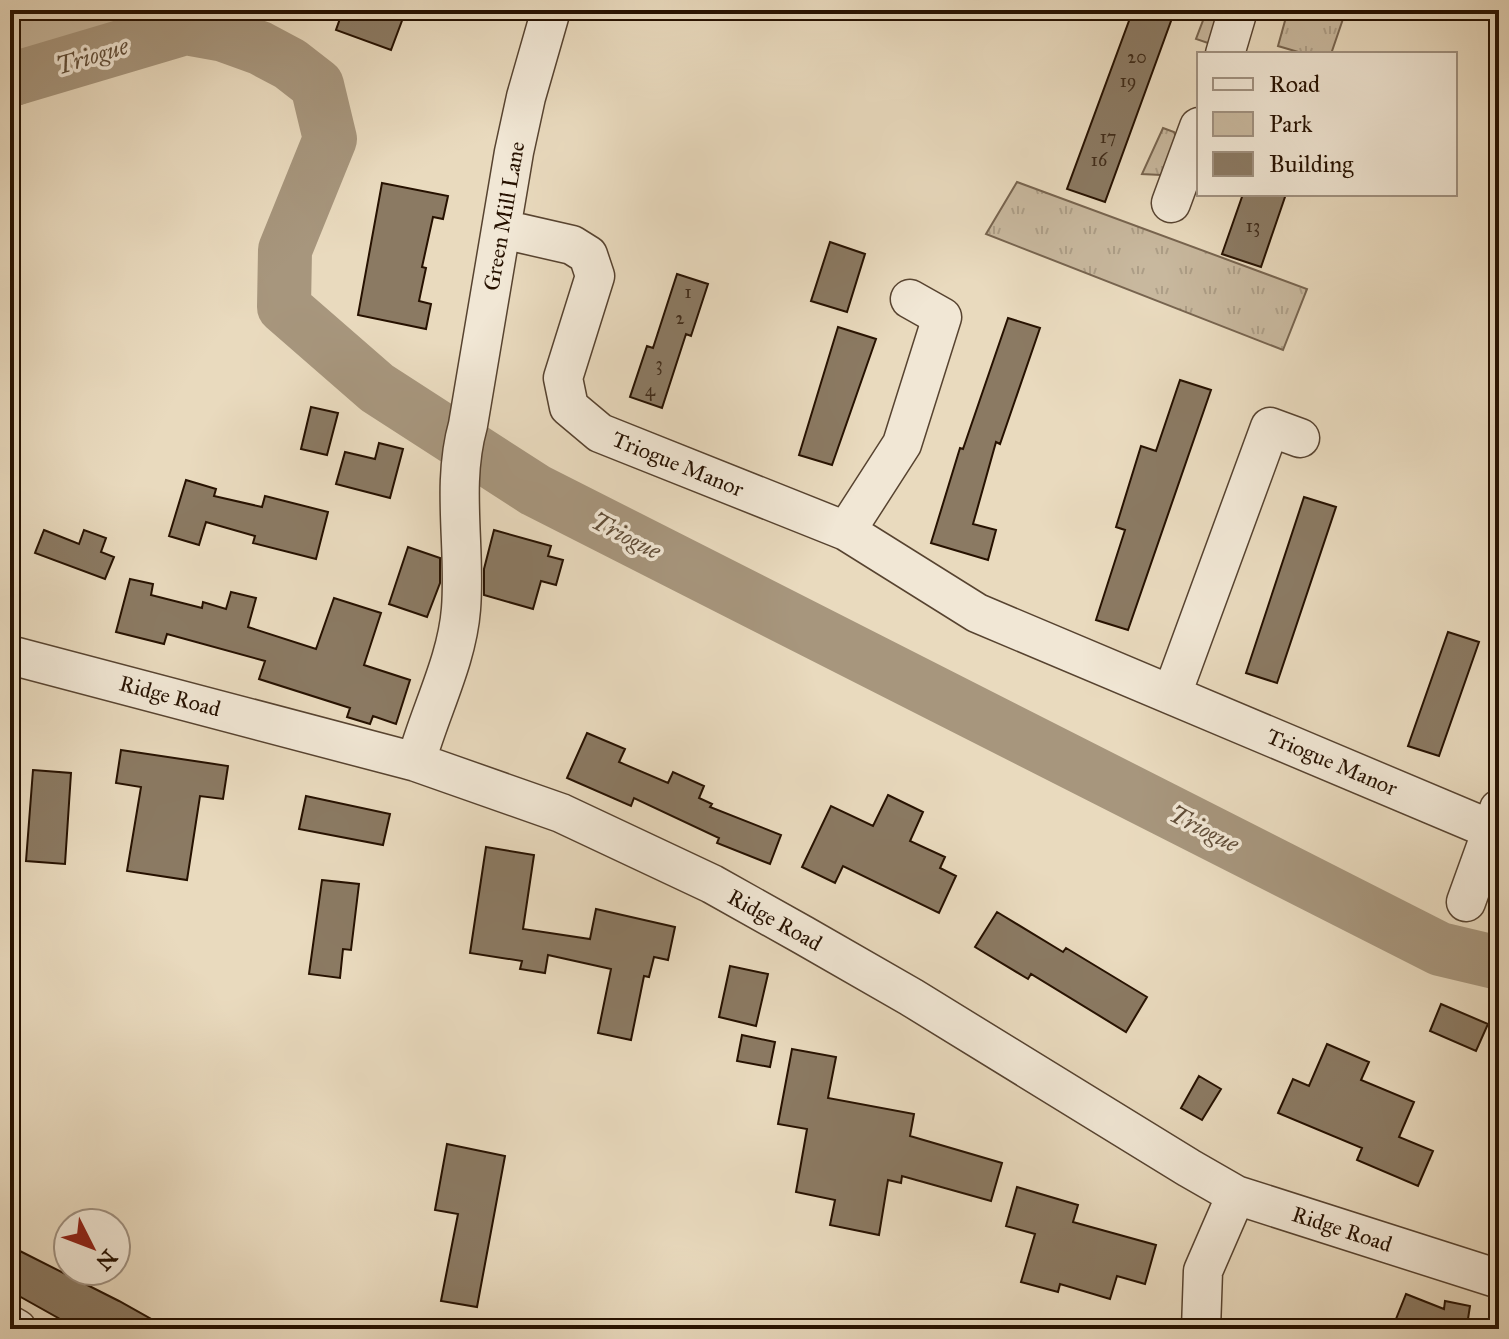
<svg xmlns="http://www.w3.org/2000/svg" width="1509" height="1339" font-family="'IM FELL Great Primer',serif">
<defs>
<pattern id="grass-tufts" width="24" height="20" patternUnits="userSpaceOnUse" patternTransform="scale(2)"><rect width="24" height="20" fill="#c8b89e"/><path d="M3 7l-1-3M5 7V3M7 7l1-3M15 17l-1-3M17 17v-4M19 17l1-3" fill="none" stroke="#ac9d86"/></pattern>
</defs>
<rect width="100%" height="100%" fill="#e9dabe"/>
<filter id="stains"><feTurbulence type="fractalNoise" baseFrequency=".0025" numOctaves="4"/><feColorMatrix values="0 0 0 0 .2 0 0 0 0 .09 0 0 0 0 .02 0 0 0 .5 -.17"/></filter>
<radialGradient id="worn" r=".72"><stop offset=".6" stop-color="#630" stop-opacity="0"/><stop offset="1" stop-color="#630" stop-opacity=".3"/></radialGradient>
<!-- grass -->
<path fill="url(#grass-tufts)" stroke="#77644f" stroke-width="2" d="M1207,10H1226L1211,44L1196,39Z
M1288,10H1315L1343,19L1331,54H1305L1278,46Z
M1163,128L1174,132L1178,141L1161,175L1142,174Z
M1017,182L1307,289L1283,350L986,234Z"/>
<!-- park -->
<path fill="#c8b89e" stroke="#77644f" stroke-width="2" d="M10,10H265L267,19L225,17L186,41L10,108Z"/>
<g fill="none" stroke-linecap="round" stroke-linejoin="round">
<!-- river -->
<path stroke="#a7967d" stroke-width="54" d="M10,80L185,28L224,35L260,48L290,64L317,85L330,139L285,250L284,307L377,388L535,490L1440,949L1499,963"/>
</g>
<!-- building -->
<path fill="#8b7a63" stroke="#261100" stroke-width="2" d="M343,10H406L391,50L336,30Z
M1133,10H1175L1105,202L1067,189Z
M382,183L448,196L443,219L433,217L422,267L426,268L419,301L431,304L426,329L358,315Z
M1243,194H1286L1261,267L1222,254Z
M830,242L865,254L847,312L811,301Z
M677,274L708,284L691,336L686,334L662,408L630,397L647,346L653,348Z
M1008,318L1040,328L1000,444L996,442L973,524L996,530L988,560L931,543L960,448L963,449Z
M838,327L876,339L832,465L799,455Z
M1180,380L1211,390L1128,630L1096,620L1125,530L1116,527L1141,446L1156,451Z
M311,407L338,413L327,455L301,449Z
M379,443L403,449L390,498L336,484L345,452L375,459Z
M186,480L216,489L214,496L262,507L265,496L328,512L316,559L253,543L255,536L206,522L199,545L169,536Z
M1304,497L1336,507L1277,683L1246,673Z
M44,530L79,544L84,530L106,538L101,552L114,557L105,579L35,553Z
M494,530L551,546L548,556L563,560L556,585L541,581L533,609L484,595V569Z
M408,547L440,558V583L427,617L389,604Z
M130,579L153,584L151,595L202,608L203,602L226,609L231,592L256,598L248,627L316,649L334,598L381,613L364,665L410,680L396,724L373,716L370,724L347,717L350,708L259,679L265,661L167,634L164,644L116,632Z
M1448,632L1479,642L1439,756L1408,746Z
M587,733L625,749L619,762L668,783L673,772L704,786L699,798L712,804L710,807L781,835L770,864L717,843L719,838L634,798L631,806L567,778Z
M121,750L228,766L223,799L200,796L187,880L127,871L141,787L116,783Z
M33,770L71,773L65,864L26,861Z
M888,795L923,812L910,841L945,857L940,868L956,876L939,913L843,866L835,883L802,867L831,806L873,826Z
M306,796L390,814L383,845L299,829Z
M486,847L534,855L523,929L590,939L596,909L675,927L668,960L654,957L649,977L644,976L631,1040L598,1033L611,969L548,955L545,973L520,969L522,961L470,953Z
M322,880L359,884L351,950L343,949L340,978L309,974Z
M997,912L1063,952L1066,948L1147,997L1126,1032L1031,974L1028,979L975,947Z
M730,966L768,974L756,1026L719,1017Z
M1441,1004L1488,1024L1476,1051L1430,1031Z
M742,1035L775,1042L770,1067L737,1061Z
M1327,1044L1369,1062L1361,1080L1414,1102L1399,1137L1433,1151L1418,1186L1357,1160L1362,1148L1278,1113L1293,1079L1309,1086Z
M792,1049L836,1057L828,1098L914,1114L910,1136L1002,1163L991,1201L902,1176L901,1183L888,1180L879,1235L830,1225L835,1200L796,1192L807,1129L778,1124Z
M1199,1076L1221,1089L1202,1120L1181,1108Z
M447,1144L505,1156L477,1307L441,1301L458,1214L435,1210Z
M1017,1187L1078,1205L1073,1222L1156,1245L1145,1284L1117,1276L1110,1299L1060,1284L1058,1292L1021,1282L1035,1234L1006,1226Z
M10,1246L119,1301L169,1329H78L10,1291Z
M1406,1294L1444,1309L1445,1301L1470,1306L1468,1319L1491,1329H1392Z"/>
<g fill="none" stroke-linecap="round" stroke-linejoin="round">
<!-- minor casing -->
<g stroke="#574330" stroke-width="41">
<path id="minor" d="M1225,54L1238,10
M1171,203L1199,127
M502,229L572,245L588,255L595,276L563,378L569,407L600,433L846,531L977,613L1492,830L1499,809
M846,531L902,444L942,317L910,299
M10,655L416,762L561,813L712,884L803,935L911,997L1189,1168L1236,1195L1499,1279
M1172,694L1270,427L1300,438
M416,762C430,711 457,661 461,609C466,547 451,485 468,425L514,152L526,97L551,10
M1466,902L1492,830
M10,1325L17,1329
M1201,1329L1203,1271L1236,1195"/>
</g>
<!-- minor -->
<use href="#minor" stroke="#f1e7d5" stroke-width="38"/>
</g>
<g text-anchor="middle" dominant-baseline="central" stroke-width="7" stroke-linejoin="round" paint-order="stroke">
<!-- number labels -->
<g font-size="18" fill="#3f2b19">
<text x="1137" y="57">20</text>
<text x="1128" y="81">19</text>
<text x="1108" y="137">17</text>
<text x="1099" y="160">16</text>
<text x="1253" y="226">13</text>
<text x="688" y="292">1</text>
<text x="680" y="318">2</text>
<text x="659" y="364">3</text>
<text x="650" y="390">4</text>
</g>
<!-- street labels -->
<g font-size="22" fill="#261100" stroke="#f1e7d5">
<text transform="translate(504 216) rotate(-80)">Green Mill Lane</text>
<text transform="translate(678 464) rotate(22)">Triogue Manor</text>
<text transform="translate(170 696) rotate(15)">Ridge Road</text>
<text transform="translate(1332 762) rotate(23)">Triogue Manor</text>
<text transform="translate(775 920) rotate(29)">Ridge Road</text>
<text transform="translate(1342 1229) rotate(18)">Ridge Road</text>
</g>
<!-- water labels -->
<g font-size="24" font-style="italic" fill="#604d38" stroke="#f1e7d5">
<text transform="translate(92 56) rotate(-17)">Triogue</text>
<text transform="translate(626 536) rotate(27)">Triogue</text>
<text transform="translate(1204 829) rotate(27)">Triogue</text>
</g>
</g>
<!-- margin -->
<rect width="1509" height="1339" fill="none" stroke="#e9dabe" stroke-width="40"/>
<rect x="12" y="12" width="1485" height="1315" fill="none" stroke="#261100" stroke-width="4"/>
<rect x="20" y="20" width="1469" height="1299" fill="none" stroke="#261100" stroke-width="2"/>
<!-- legend -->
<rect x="1197" y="52" width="260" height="144" fill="#f1e7d5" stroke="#a09180" stroke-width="2"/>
<rect x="1213" y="78" width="40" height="12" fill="#f1e7d5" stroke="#a09180" stroke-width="2"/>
<text x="1269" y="92" font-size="24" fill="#261100">Road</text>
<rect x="1213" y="112" width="40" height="24" fill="#c8b89e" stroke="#a09180" stroke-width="2"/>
<text x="1269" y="132" font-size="24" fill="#261100">Park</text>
<rect x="1213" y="152" width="40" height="24" fill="#8b7a63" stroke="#a09180" stroke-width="2"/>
<text x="1269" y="172" font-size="24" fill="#261100">Building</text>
<!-- north arrow -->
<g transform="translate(92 1247) rotate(132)"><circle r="38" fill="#f1e7d5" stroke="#a09180" stroke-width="2"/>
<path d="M0-6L14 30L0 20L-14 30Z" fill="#8f2418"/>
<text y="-12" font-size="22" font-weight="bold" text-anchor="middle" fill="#261100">N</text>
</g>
<rect width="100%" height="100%" filter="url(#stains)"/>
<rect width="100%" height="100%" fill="url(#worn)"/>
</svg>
